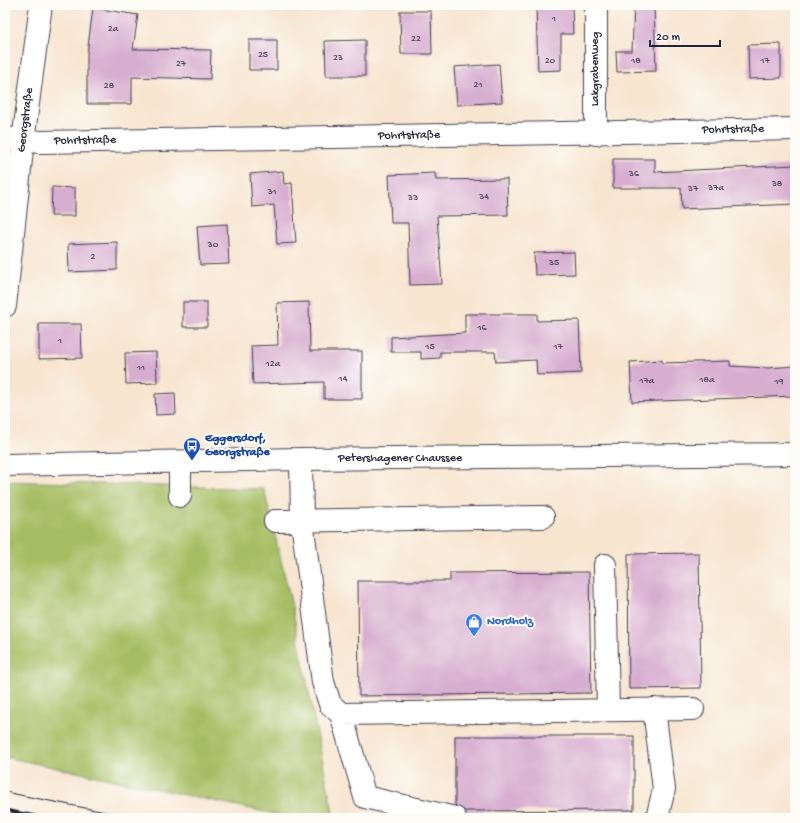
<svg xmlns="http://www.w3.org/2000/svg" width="800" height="823" font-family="'Gochi Hand',sans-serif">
<rect width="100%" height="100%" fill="#fdfcf7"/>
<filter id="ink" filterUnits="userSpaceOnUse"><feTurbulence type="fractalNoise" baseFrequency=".025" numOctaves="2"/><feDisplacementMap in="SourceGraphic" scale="8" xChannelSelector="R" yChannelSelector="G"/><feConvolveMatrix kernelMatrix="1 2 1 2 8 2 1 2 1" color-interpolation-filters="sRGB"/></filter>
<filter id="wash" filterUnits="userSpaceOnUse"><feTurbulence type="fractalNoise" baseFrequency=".012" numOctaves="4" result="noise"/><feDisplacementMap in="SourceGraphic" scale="16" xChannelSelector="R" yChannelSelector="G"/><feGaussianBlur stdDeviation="0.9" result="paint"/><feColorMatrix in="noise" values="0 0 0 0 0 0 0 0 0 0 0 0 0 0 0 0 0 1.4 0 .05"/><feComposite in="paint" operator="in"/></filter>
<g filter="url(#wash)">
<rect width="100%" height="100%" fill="#f7e5d0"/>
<!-- green -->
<path fill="#a6be63" stroke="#64704f" d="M5,481L264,489L291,602L334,818H294L5,757Z"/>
<g id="blocks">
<!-- building -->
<path fill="#d7add0" d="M536,5H572L573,34H561V70L538,71Z
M634,5H654L656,71L617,72L616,51H632Z
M93,8L138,15L133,49L211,50L210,79L132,77V104H87V54Z
M400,11H431L432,54H401Z
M249,40H277V70H249Z
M365,40V76H326L325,41Z
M781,44V78L749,79L748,45Z
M499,64L502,102L457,105L454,67Z
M613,159H655V172L795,165V204L682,209L681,188H613Z
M283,171L284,184L292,183L296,243L277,244L274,205L252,207L250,174Z
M435,173L436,180L507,179L508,215L437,216L442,284L410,285L408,223H391L389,175Z
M52,187L75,188V216H51Z
M227,224L229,264L200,265L197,226Z
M117,242V270L69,272L68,244Z
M574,252L575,274L535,275L534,253Z
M183,302H207V327H183Z
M309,302L310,351H362V399H324V382L253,384L251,346L278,345L277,303Z
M465,314H537V321L579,320L581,373L537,375L536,360L496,362L495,352H440V358L421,359V352H391V337L465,333Z
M39,324H81L82,358L39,359Z
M156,352L157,383L126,384L125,353Z
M662,360V363L730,361V366L768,368L795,366V396L632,402L630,362Z
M175,393L176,414L156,415L155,394Z
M699,553L701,688L629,689L628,554Z
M589,572L591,693L359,696L358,581H450V573Z
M455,736H634V810L465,811L455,805Z"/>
</g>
</g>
<g filter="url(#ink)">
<use href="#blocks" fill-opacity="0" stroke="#423f51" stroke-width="1"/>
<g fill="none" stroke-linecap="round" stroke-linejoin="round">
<!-- minor casing -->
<g stroke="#423f51" stroke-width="24">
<path id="minor" d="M596,134V5
M5,138L40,142L795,129
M5,306L23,141L41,5
M301,459L302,521L323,682L330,704L341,714L693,709
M180,462V496
M5,465L301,459L795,454
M275,521L543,517
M605,565L608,710
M654,709L664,789L657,818
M341,714L365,797L455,818"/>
</g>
<!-- minor -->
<use href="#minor" stroke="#fff" stroke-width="22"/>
<!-- tram -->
<path stroke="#22223b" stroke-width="1" d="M5,792L135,818"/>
<!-- rail -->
<path stroke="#22223b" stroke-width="3" d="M5,810L46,818"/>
</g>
</g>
<!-- icons -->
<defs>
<g id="bus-pin" transform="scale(0.9)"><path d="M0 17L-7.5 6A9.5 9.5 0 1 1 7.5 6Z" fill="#1a4fb4" stroke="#fdfcf7"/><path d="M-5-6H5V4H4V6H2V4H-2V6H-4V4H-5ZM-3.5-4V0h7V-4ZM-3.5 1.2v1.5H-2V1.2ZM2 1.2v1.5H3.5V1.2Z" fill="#fff"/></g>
<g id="shop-pin" transform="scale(0.9)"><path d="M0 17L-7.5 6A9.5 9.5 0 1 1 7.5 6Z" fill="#3f7fe0" stroke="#fdfcf7"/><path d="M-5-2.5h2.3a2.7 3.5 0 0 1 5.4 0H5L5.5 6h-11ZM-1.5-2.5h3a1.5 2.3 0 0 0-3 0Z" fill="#fff"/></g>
</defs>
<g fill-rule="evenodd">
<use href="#bus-pin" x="192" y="446"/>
<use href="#shop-pin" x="474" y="622"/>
</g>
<g text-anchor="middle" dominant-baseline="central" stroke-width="4" stroke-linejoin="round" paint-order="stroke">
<!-- number labels -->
<g font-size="10" fill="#4f4560">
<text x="554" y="19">1</text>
<text x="113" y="29">2a</text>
<text x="416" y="39">22</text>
<text x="263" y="55">25</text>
<text x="338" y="58">23</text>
<text x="550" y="61">20</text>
<text x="636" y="61">18</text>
<text x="765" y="61">17</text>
<text x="181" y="64">27</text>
<text x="478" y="85">21</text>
<text x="109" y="86">28</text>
<text x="634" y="174">36</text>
<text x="777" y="184">38</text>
<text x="716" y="188">37a</text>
<text x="693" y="189">37</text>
<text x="272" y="192">31</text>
<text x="484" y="197">34</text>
<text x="413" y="198">33</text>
<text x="213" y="245">30</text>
<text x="93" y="257">2</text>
<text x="554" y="263">35</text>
<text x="482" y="328">16</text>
<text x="60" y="341">1</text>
<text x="430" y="347">15</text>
<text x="558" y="347">17</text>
<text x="273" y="364">12a</text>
<text x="141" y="368">11</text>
<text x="343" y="379">14</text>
<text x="707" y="380">18a</text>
<text x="647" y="381">17a</text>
<text x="779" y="382">19</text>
</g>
<!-- street labels -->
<g font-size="12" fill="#22223b" stroke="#fdfcf7">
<text transform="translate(596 69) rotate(-90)">Lakgrabenweg</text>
<text transform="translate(26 120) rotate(-83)">Georgstraße</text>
<text transform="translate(733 130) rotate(-1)">Pohrtstraße</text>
<text transform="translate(409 136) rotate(-1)">Pohrtstraße</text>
<text transform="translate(85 141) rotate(-1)">Pohrtstraße</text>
<text x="400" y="459">Petershagener Chaussee</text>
</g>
<!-- transit labels -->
<g font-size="12" font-weight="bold" fill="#164399" stroke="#fdfcf7" text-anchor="start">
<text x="205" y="439">Eggersdorf,<tspan x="205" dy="14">Georgstraße</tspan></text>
</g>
<!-- shop labels -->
<g font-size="12" font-weight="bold" fill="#366cbe" stroke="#fdfcf7" text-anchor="start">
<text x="487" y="622">Nordholz</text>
</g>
</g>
<!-- margin -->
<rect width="800" height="823" fill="none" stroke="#fdfcf7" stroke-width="20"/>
<!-- scale -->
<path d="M650 40v6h70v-6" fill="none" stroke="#22223b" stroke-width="2"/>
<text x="656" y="40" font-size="12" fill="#22223b" stroke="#fdfcf7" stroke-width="3" paint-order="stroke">20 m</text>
</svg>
